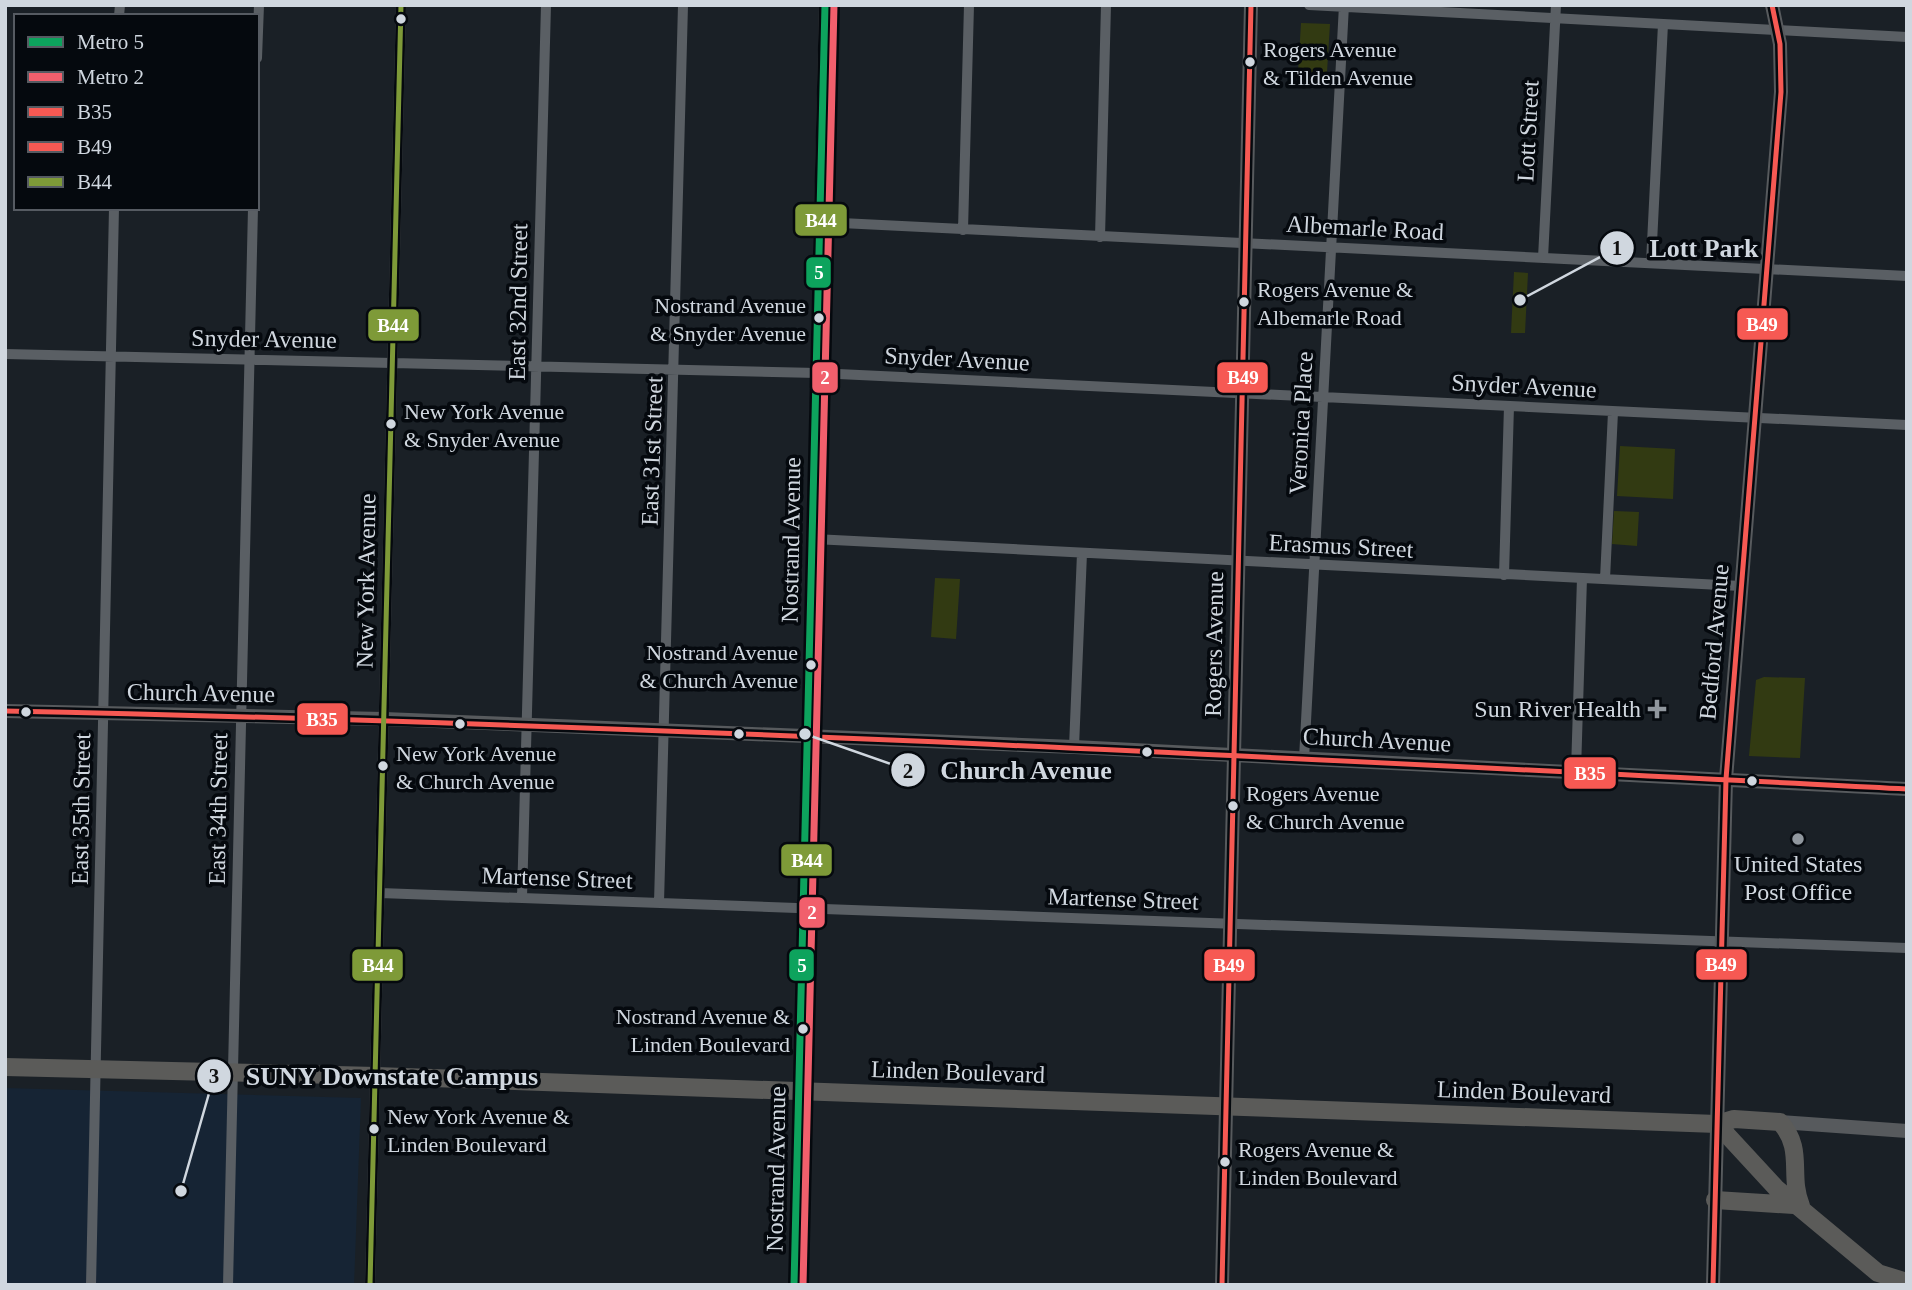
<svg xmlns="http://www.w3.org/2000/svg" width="1912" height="1290" font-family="'Times New Roman',serif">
<rect width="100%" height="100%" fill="#1a2026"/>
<!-- built -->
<path fill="#162434" d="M5,1088L361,1098L354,1285H5Z"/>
<!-- green -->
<path fill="#323a12" d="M1301,23L1330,24L1326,88L1305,87L1306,73H1298Z
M1514,272L1528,273L1525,333H1511Z
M1620,446L1675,449L1673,499L1617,496Z
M1614,511L1639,512L1637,546L1612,544Z
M935,578L960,579L956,639L931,637Z
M1764,677L1805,678L1800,758L1749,756L1756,680Z"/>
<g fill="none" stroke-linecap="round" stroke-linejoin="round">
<!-- street -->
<path stroke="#5a5f64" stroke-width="10" d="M1309,5L1907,37
M119,16L120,5
M257,58L259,5
M821,222L1907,276
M963,230L969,5
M1100,237L1106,5
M1543,258L1556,5
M1651,263L1663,24
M5,354L817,373L1907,425
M814,539L1741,586
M1504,575L1509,406
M1605,579L1613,412
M1074,747L1082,553
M1304,759L1344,5
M1576,771L1582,578
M380,893L1907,948
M522,898L546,5
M659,903L683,5
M91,1285L114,208
M228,1285L253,208
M370,1285L401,5"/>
<!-- secondary -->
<path stroke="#575a5d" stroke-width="14" d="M5,711L384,719L1074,747L1907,789
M1780,1122L1907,1131
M797,1285L826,5
M1222,1285L1251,5
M1713,1285L1726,779L1781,92L1780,44L1772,5"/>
<!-- highway -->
<path stroke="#5b5b59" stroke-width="18" d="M5,1067L376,1076L1717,1124L1734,1119L1780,1122C1805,1150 1788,1174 1801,1206
M1717,1124L1777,1189L1878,1273L1907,1282
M1715,1200L1794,1205"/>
<!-- bus-1 casing -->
<g stroke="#05090e" stroke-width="10">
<path id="bus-1" d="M5,711C640,724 1273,757 1907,789"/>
</g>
<!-- bus-2 casing -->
<g stroke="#05090e" stroke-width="10">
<path id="bus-2" d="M1222,1285L1251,5
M1713,1285L1726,779L1781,92L1780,44L1772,5"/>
</g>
<!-- bus-3 casing -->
<g stroke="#05090e" stroke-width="10">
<path id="bus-3" d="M370,1285L401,5
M797,1285L826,5"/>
</g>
<!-- bus-1 -->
<use href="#bus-1" stroke="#f65953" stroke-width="5"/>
<!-- bus-2 -->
<use href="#bus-2" stroke="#f65953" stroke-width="5"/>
<!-- bus-3 -->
<use href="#bus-3" stroke="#7e9a38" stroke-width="5"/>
<!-- metro-1 casing -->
<g stroke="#05090e" stroke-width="12">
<path id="metro-1" d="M794,1285L825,5"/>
</g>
<!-- metro-2 casing -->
<g stroke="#05090e" stroke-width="12">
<path id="metro-2" d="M803,1285L834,5"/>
</g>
<!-- metro-1 -->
<use href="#metro-1" stroke="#0da35d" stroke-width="7"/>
<!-- metro-2 -->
<use href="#metro-2" stroke="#f15f6c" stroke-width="7"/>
</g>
<!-- markers -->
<g fill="#d0d7df" stroke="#05090e" stroke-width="2.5">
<circle cx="401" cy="19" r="6"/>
<circle cx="1250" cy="62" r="6"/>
<circle cx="1244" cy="302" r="6"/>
<circle cx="819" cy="318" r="6"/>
<circle cx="391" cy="424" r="6"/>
<circle cx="811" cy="665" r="6"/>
<circle cx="26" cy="712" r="6"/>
<circle cx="460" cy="724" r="6"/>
<circle cx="739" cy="734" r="6"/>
<circle cx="1147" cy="752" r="6"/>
<circle cx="383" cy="766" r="6"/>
<circle cx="1752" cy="781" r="6"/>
<circle cx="1233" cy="806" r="6"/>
<circle cx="803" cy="1029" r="6"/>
<circle cx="374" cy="1129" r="6"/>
<circle cx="1225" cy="1162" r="6"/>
</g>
<g fill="#90979e" stroke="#05090e" stroke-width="2.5">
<path d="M1653.5 698.5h7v7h7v7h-7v7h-7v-7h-7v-7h7z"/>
<circle cx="1798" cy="839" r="7"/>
</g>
<g text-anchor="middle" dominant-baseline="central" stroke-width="7" stroke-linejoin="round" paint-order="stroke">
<!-- bus labels -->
<g font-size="22" fill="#d0d7df" stroke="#05090e" text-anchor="start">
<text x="1263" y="49">Rogers Avenue<tspan x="1263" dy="28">&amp; Tilden Avenue</tspan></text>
<text x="1257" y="289">Rogers Avenue &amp;<tspan x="1257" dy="28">Albemarle Road</tspan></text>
<text x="806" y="305" text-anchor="end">Nostrand Avenue<tspan x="806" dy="28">&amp; Snyder Avenue</tspan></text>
<text x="404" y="411">New York Avenue<tspan x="404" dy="28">&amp; Snyder Avenue</tspan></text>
<text x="798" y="652" text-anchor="end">Nostrand Avenue<tspan x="798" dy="28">&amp; Church Avenue</tspan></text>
<text x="396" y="753">New York Avenue<tspan x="396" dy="28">&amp; Church Avenue</tspan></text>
<text x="1246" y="793">Rogers Avenue<tspan x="1246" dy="28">&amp; Church Avenue</tspan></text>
<text x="790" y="1016" text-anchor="end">Nostrand Avenue &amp;<tspan x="790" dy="28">Linden Boulevard</tspan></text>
<text x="387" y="1116">New York Avenue &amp;<tspan x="387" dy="28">Linden Boulevard</tspan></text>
<text x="1238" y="1149">Rogers Avenue &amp;<tspan x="1238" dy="28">Linden Boulevard</tspan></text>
</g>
<!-- street labels -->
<g font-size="24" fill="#d0d7df" stroke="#05090e">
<text transform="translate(1528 131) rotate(-87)">Lott Street</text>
<text transform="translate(1365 228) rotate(3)">Albemarle Road</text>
<text transform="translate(518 302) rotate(-89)">East 32nd Street</text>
<text transform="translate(264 339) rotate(1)">Snyder Avenue</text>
<text transform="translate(957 359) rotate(3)">Snyder Avenue</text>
<text transform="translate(1524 386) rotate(3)">Snyder Avenue</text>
<text transform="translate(1301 423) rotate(-87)">Veronica Place</text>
<text transform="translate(652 451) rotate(-88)">East 31st Street</text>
<text transform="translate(791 540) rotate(-89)">Nostrand Avenue</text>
<text transform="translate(1341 546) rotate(3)">Erasmus Street</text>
<text transform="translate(366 581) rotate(-89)">New York Avenue</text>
<text transform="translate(1714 642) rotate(-85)">Bedford Avenue</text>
<text transform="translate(1214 644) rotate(-89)">Rogers Avenue</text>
<text transform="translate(201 693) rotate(1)">Church Avenue</text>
<text transform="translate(1377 740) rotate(3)">Church Avenue</text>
<text transform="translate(81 809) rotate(-89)">East 35th Street</text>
<text transform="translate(218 809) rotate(-89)">East 34th Street</text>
<text transform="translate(557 878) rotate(2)">Martense Street</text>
<text transform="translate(1123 899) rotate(2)">Martense Street</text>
<text transform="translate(958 1072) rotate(2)">Linden Boulevard</text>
<text transform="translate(1524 1092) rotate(2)">Linden Boulevard</text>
<text transform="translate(776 1169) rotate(-89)">Nostrand Avenue</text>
</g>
<!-- poi labels -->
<g font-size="24" fill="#d0d7df" stroke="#05090e" text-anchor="end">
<text x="1641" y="709">Sun River Health</text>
<text x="1798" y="864" text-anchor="middle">United States<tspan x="1798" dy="28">Post Office</tspan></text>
</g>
</g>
<!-- callouts -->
<path fill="none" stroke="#d0d7df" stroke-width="2.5" d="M1520 300L1617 248M805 734L908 770M181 1191L214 1076"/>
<g fill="#d0d7df" stroke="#05090e" stroke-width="2.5">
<circle cx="1520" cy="300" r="7"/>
<circle cx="805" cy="734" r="7"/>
<circle cx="181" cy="1191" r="7"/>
<circle cx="1617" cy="248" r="18"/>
<circle cx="908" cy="770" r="18"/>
<circle cx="214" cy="1076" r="18"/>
</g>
<g font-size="21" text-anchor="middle" font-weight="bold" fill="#111">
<text x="1617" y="255">1</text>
<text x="908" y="778">2</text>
<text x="214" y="1083">3</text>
</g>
<g font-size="26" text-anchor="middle" font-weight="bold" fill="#d0d7df" stroke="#05090e" stroke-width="7" stroke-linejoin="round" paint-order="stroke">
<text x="1704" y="257">Lott Park</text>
<text x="1026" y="779">Church Avenue</text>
<text x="392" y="1085">SUNY Downstate Campus</text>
</g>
<g stroke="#05090e" stroke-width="2.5">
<rect x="794" y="203" width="54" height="34" rx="7" fill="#7e9a38"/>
<rect x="805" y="256" width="27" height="33" rx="7" fill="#0da35d"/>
<rect x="1736" y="307" width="53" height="34" rx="7" fill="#f65953"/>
<rect x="367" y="308" width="53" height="34" rx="7" fill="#7e9a38"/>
<rect x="811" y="361" width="28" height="33" rx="7" fill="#f15f6c"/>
<rect x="1216" y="361" width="53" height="33" rx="7" fill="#f65953"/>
<rect x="296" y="702" width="53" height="34" rx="7" fill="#f65953"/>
<rect x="1563" y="756" width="54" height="34" rx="7" fill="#f65953"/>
<rect x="780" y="843" width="53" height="34" rx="7" fill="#7e9a38"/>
<rect x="798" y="896" width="28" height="33" rx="7" fill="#f15f6c"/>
<rect x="1695" y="948" width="53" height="33" rx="7" fill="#f65953"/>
<rect x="351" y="948" width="53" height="34" rx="7" fill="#7e9a38"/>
<rect x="788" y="948" width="27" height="34" rx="7" fill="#0da35d"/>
<rect x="1203" y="948" width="53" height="34" rx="7" fill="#f65953"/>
</g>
<g font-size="19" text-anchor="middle" font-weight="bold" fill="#fff">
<text x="821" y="227">B44</text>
<text x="819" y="279">5</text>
<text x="1762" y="331">B49</text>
<text x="393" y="332">B44</text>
<text x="825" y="384">2</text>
<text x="1243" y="384">B49</text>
<text x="322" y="726">B35</text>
<text x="1590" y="780">B35</text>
<text x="807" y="867">B44</text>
<text x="812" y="919">2</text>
<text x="1721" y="971">B49</text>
<text x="378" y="972">B44</text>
<text x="802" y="972">5</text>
<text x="1229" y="972">B49</text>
</g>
<!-- border -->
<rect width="1912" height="1290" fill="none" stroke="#d0d7df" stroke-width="14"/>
<!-- legend -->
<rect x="14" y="14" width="245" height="196" fill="#05090e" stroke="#565b62" stroke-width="2"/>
<rect x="28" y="37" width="35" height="10" fill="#0da35d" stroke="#565b62" stroke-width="2"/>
<text x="77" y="49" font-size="21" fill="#d0d7df">Metro 5</text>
<rect x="28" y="72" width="35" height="10" fill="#f15f6c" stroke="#565b62" stroke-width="2"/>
<text x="77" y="84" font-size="21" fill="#d0d7df">Metro 2</text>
<rect x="28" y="107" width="35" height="10" fill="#f65953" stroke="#565b62" stroke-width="2"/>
<text x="77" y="119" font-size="21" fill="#d0d7df">B35</text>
<rect x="28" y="142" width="35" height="10" fill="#f65953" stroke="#565b62" stroke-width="2"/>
<text x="77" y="154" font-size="21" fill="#d0d7df">B49</text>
<rect x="28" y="177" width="35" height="10" fill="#7e9a38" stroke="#565b62" stroke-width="2"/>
<text x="77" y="189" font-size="21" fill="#d0d7df">B44</text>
</svg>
